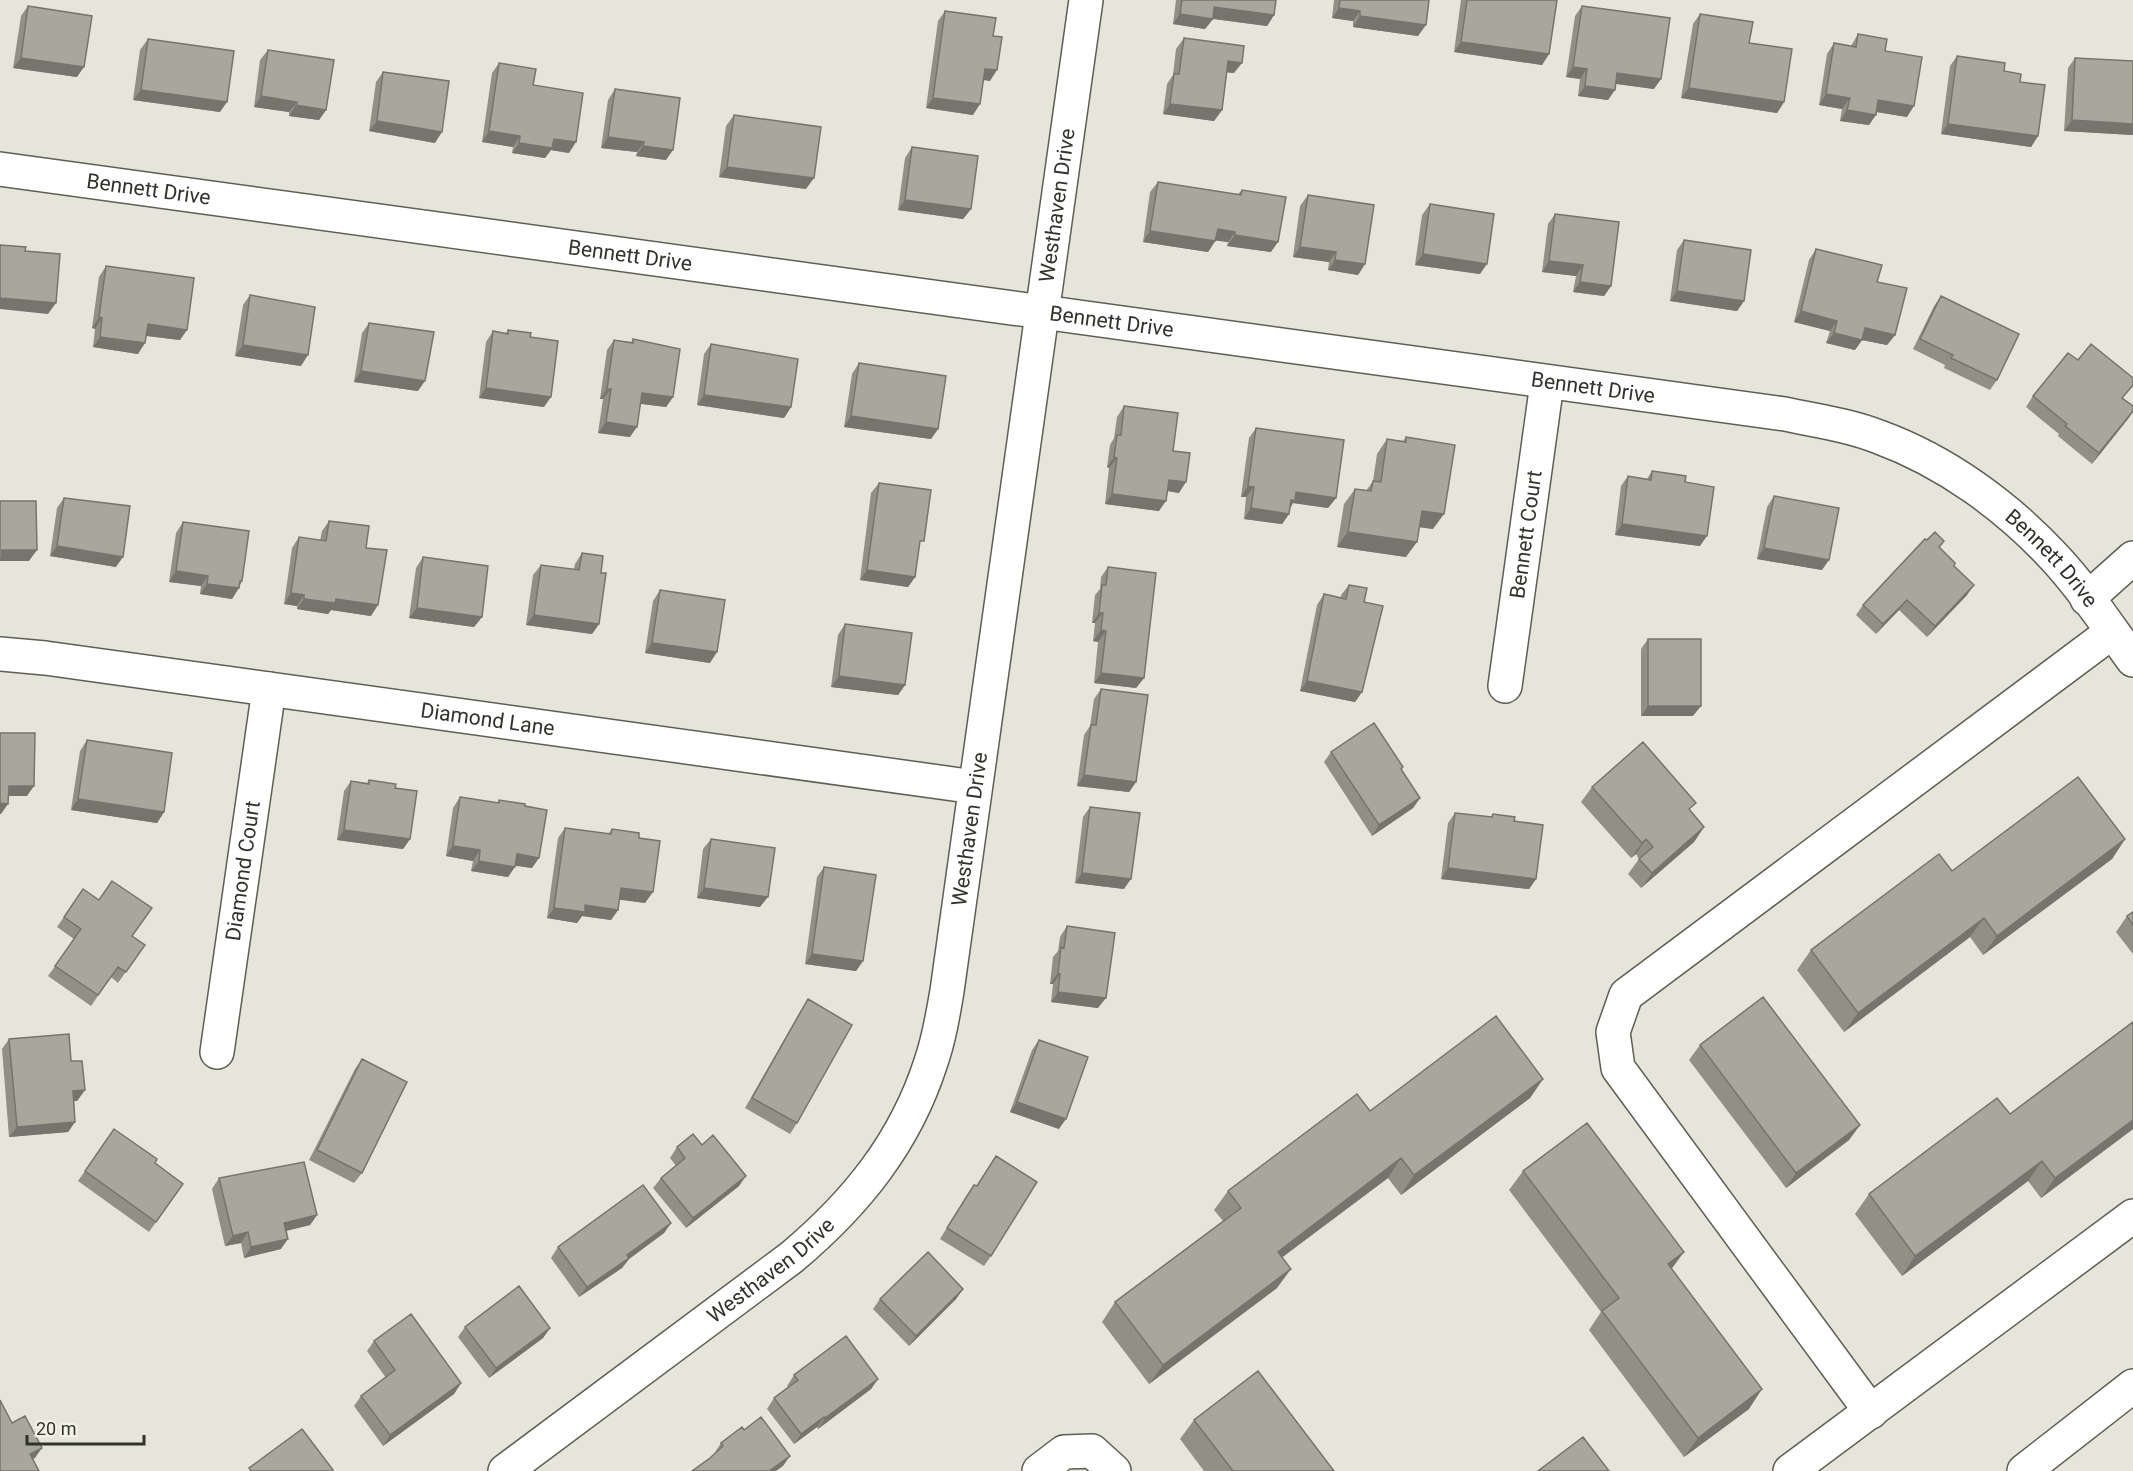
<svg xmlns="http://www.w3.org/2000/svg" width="2133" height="1471" font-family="Roboto,sans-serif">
<rect width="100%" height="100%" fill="#e6e5d9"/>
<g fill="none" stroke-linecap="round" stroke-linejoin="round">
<!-- minor casing -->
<g stroke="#5f5e54" stroke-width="36">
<g id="minor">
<path id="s1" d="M0,169L1785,414C1817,421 1849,425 1879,437C1945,461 2007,506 2055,558C2084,589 2108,626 2133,660"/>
<path d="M2087,599L2133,558"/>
<path id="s2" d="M0,654L45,658L975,787"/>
<path id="s3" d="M1505,686L1547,383"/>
<path id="s4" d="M217,1052L269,689"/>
<path d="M1871,1412L1618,1068L1613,1032L1626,995L2112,632"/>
<path id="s5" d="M505,1471L792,1257C856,1203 905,1143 931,1062C939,1039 943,1015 947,991L1086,0"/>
<path d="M1039,1471L1064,1452L1092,1451L1114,1471"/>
<path d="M1790,1471L2133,1216"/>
</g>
</g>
<!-- primary casing -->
<g stroke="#5f5e54" stroke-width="36">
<path id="primary" d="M2024,1471L2133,1386"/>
</g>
<!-- minor -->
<use href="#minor" stroke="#fff" stroke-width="33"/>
<!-- primary -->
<use href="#primary" stroke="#fff" stroke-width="33"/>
</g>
<!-- wall -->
<path fill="#909086" d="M1176,0H1276L1274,15L1267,26L1213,19L1205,29L1173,24Z
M1334,0H1429L1418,36L1353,27V21L1332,18Z
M1461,0H1557L1549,54L1542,65L1454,52Z
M28,6L77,77L13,68L21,16Z
M1582,6L1654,89L1616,84L1608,100L1578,96L1580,79L1566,77L1575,16Z
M945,11L993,36L990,81L984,80L973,115L926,108L938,21Z
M1700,14L1749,43L1784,102L1777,113L1681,98L1693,24Z
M1858,34L1885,51L1907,117L1876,112L1869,125L1840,121L1842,109L1819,105L1827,54L1834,43L1851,46Z
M1184,38L1234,73L1227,72L1222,110L1214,121L1163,114L1167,84L1173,75L1176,49Z
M148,39L220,112L133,100L140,50Z
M268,50L326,110L319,120L289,116V112L254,107L260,60Z
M1957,56L2004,71L2020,82L2038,136L2031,147L1941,134L1950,66Z
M2075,58L2133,61V135L2064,131L2068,68Z
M499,63L533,85L569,153L551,150L545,158L512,153L513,147L482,142L492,73Z
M383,72L435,143L369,131L376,82Z
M615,89L666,160L636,156L637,152L601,148L608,100Z
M734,115L806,189L719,177L726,126Z
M912,147L971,209L963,219L898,210L905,158Z
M1158,182L1238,194L1242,190L1271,252L1227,246L1228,242L1216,240L1208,252L1143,242L1150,192Z
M1308,195L1365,264L1358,275L1328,270L1329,262L1293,257L1300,206Z
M1430,204L1480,274L1415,265L1422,215Z
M1555,214L1611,286L1604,296L1573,292L1576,276L1542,272L1548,224Z
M1684,240L1744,301L1737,311L1670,301L1677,250Z
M1816,249L1877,282L1895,335L1887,345L1862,340L1855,350L1826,343L1830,331L1794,322L1809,260Z
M106,266L180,340L146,336L138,354L93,347L95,329L92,328L99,277Z
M250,295L301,366L235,356L243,305Z
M1941,296L1997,380L1990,390L1944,368L1945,365L1913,349L1934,306Z
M369,323L418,391L354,382L362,333Z
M508,330L530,337L544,407L479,398L486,342L493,331L506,333Z
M633,339L673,397L666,407L641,404L630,437L598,433L603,399H600L607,350L614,340L631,342Z
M711,344L791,407L784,418L697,405L704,354Z
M859,363L938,429L931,439L844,427L852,374Z
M2033,396L2123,398L2133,412L2092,464L2058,436L2059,434L2026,407Z
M1124,406L1173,451L1179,493L1168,491L1159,511L1105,504L1109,468L1107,467L1110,445L1114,438L1117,417Z
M1256,428L1336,498L1328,508L1293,503L1290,509L1289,514L1282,524L1244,519L1246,497H1241L1249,438Z
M1406,437L1433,529L1419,527L1406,557L1337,547L1344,504L1355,489L1366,491L1373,481L1377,454L1387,439L1403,441Z
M1652,471L1685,482L1700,546L1615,535L1621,486L1628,476L1647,479Z
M879,483L919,548L915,577L908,587L860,580L871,493Z
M1774,496L1822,570L1757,559L1767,507Z
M64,498L116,567L50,556L57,508Z
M329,521L366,548L371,616L331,610L328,614L297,609V606L284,604L292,548L299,537L320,541L322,531Z
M183,522L242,581L232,599L200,594L201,586L169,582L176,533Z
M1927,540L1944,541L1939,547L1954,566L1967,595L1927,637L1899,610L1876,634L1856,615L1863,605Z
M582,553L601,573L599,624L592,634L526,625L533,575L541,565L574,569L575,564Z
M423,557L482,617L474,627L409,618L416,568Z
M1108,567L1144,678L1136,688L1094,683L1098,642L1093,641L1095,623H1092L1095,595L1100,589L1101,577Z
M1349,585L1364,602L1362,692L1355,702L1300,691L1317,605L1324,594L1341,598V595Z
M660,590L710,663L645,653L653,601Z
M845,624L905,685L898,695L831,687L838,635Z
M1648,639L1693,716H1641V649Z
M1101,689L1136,782L1129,792L1077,786L1084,735L1090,726L1094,699Z
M87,740L164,812L157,823L71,810L80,751Z
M1331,752L1403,767L1401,770L1420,798L1413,808L1372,836L1324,762Z
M369,780L395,788L410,839L403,849L337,840L344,791L351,781L367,783Z
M1592,787L1691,811L1704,827L1694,842L1641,888L1628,874L1639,859L1636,854L1631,858L1581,802Z
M460,797L497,803L499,800L525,806L532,868L515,865L508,877L471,871L473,861L446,856L453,808Z
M1090,807L1124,889L1075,883L1083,817Z
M1455,813L1491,817L1493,814L1514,821L1536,879L1529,889L1441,879L1448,823Z
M565,828L608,834L612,829L639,838L645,903L619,899L618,910L611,920L582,916L577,923L547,918L558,838Z
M711,839L760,907L697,898L703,849Z
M2125,839L2112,859L1983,955L1970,937L1844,1032L1797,970L1811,950L1952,871Z
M824,867L863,961L856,971L805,964L817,877Z
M83,889L132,936L145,945L118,983L111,977L91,1006L48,976L74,939L57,927Z
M2133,912V954L2116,932L2127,916Z
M1067,926L1098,1008L1051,1002L1053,984H1050L1053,957L1058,951L1060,937Z
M808,999L797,1123L790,1134L745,1108L801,1010Z
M9,1039L71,1061L85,1090L77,1101H74L75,1122L68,1132L9,1137L2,1049Z
M1039,1040L1059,1129L1010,1112L1032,1050Z
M1700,1045L1860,1125L1849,1140L1786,1188L1689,1060Z
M362,1059V1173L354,1183L309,1160L355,1069Z
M1543,1079L1530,1098L1401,1195L1388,1178L1282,1257L1277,1288L1149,1384L1102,1322L1115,1302L1223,1221L1214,1210L1228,1191L1370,1111Z
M2010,1114L2133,1129L2041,1198L2028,1181L1902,1276L1855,1214L1869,1194Z
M114,1129L155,1163L183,1184L149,1232L78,1181Z
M702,1145L739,1186L686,1228L653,1188L661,1178L676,1166L670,1158L677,1147Z
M996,1156L991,1256L984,1266L940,1239L967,1195L974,1185L977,1186Z
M1523,1171L1672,1269L1749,1409L1684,1457L1589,1330L1601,1312L1509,1190Z
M219,1178L317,1215L310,1225L286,1231L281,1249L244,1258L241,1243L225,1246L212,1189Z
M671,1223L664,1233L629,1259L622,1268L579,1297L551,1258L558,1247Z
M963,1289L956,1299L909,1346L873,1309L880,1299Z
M465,1327L550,1328L543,1338L489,1378L458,1337Z
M374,1341L461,1383L454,1394L383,1446L354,1406L361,1396L386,1378L367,1351Z
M794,1375L878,1379L871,1389L818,1429L817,1427L794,1444L767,1409L774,1398L789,1387L787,1386Z
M1194,1420L1334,1471H1204L1180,1439Z
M744,1430L783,1466L710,1458L714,1454L721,1443Z"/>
<!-- shaded-wall -->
<path fill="#75756d" d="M1214,7L1274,15L1267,26L1207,18Z
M1339,8L1360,11L1353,21L1332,18Z
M1180,14L1213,19L1205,29L1173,24Z
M1360,16L1426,25L1418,36L1353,27Z
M1461,42L1549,54L1542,65L1454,52Z
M21,58L84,67L77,77L13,68Z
M1228,61L1242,63L1234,73L1221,72Z
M1573,67L1587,69L1580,79L1566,77Z
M985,69L997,70L990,81L978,79Z
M1617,73L1661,79L1654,89L1610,83Z
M1585,86L1615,90L1608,100L1578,96Z
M1689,88L1784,102L1777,113L1681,98Z
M141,90L227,102L220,112L133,100Z
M1826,94L1850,98L1842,109L1819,105Z
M261,96L297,102L289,112L254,107Z
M933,98L980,104L973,115L926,108Z
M1878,100L1914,106L1907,117L1871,111Z
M1170,104L1222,110L1214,121L1163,114Z
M296,105L326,110L319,120L289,116Z
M1847,110L1876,115L1869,125L1840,121Z
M2072,120L2133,124V135L2064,131Z
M377,121L442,132L435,143L369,131Z
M1948,124L2038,136L2031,147L1941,134Z
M489,131L520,136L513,147L482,142Z
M608,137L644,142L637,152L601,148Z
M554,139L576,142L569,153L551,150L545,158L512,153L519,143Z
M643,146L673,150L666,160L636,156Z
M727,167L814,178L806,189L719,177Z
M905,200L971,209L963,219L898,210Z
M1218,229L1235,232L1228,242L1211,240Z
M1150,231L1215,241L1208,252L1143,242Z
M1235,235L1278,242L1271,252L1227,246Z
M1300,247L1336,252L1329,262L1293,257Z
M1423,254L1487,264L1480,274L1415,265Z
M1335,260L1365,264L1358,275L1328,270Z
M1549,261L1583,265L1576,276L1542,272Z
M1580,282L1611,286L1604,296L1573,292Z
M1677,291L1744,301L1737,311L1670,301Z
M0,298L56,303L48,314L0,309Z
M1801,311L1837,321L1830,331L1794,322Z
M99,317L102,318L95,329L92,328Z
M148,324L187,330L180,340L140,335Z
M1865,328L1895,335L1887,345L1862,340L1855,350L1826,343L1834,333Z
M100,337L145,343L138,354L93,347Z
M243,345L308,355L301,366L235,356Z
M361,371L425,381L418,391L354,382Z
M486,388L551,397L544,407L479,398Z
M607,389H611L603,399H600Z
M642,393L673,397L666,407L635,403Z
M704,395L791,407L784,418L697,405Z
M2133,411L2128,419L2092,464L2099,453Z
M851,416L938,429L931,439L844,427Z
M606,422L637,427L630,437L598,433Z
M1114,457L1117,458L1109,468L1107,467Z
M1169,480L1186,482L1179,493L1162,490Z
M1248,486L1254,487L1246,497H1241Z
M1296,492L1336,498L1328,508L1293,503L1288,511L1284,510Z
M1112,494L1166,501L1159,511L1105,504Z
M1251,508L1289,514L1282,524L1244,519Z
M1422,511L1444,514L1433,529L1411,526Z
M1622,524L1707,536L1700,546L1615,535Z
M1348,532L1417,542L1406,557L1337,547Z
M57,546L123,557L116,567L50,556Z
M1764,548L1829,560L1822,570L1757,559Z
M2,550H37L29,561H0V554Z
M867,570L915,577L908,587L860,580Z
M176,571L208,576L201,586L169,582Z
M242,581L238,588H239L232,599L200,594L207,584Z
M1974,585L1967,595L1927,637L1935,626Z
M291,593L304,595L297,606L284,604Z
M304,599H336L378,605L371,616L331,610L328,614L297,609Z
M1907,600L1899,610L1876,634L1883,624Z
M417,608L482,617L474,627L409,618Z
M1099,613H1103L1095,623H1092Z
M534,615L599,624L592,634L526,625Z
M1101,630L1106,631L1098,642L1093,641Z
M652,643L717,652L710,663L645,653Z
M1101,673L1144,678L1136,688L1094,683Z
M839,676L905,685L898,695L831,687Z
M1307,681L1362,692L1355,702L1300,691Z
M1648,706H1701L1693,716H1641Z
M1084,775L1136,782L1129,792L1077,786Z
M9,786H34L27,796H1Z
M1420,798L1413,808L1372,836L1379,825Z
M78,799L164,812L157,823L71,810Z
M0,803L8,804L1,814H0Z
M1704,827L1694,842L1641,888L1652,873Z
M344,830L410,839L403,849L337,840Z
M1646,839L1636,854L1631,858L1642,843Z
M2125,839L2112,859L1983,955L1997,936Z
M453,846L480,850L473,861L446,856Z
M517,854L539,858L532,868L509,865Z
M479,861L515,867L508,877L471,871Z
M1448,868L1536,879L1529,889L1441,879Z
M1082,873L1131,879L1124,889L1075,883Z
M621,888L653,892L645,903L614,899Z
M704,888L768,897L760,907L697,898Z
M585,905L618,910L611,920L582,916L577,923L547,918L554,908Z
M1984,918L1970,937L1844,1032L1858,1013Z
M812,954L863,961L856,971L805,964Z
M1058,973L1060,974L1053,984H1050Z
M1058,992L1106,998L1098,1008L1051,1002Z
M1543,1079L1530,1098L1401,1195L1414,1175Z
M85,1090L77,1101H66L73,1091Z
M1017,1102L1066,1119L1059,1129L1010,1112Z
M2133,1120V1129L2041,1198L2055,1178Z
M75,1122L68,1132L9,1137L17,1127Z
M1860,1125L1849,1140L1786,1188L1796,1173Z
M1401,1158L1388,1178L1264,1271L1278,1252Z
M2042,1161L2028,1181L1902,1276L1915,1256Z
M746,1176L739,1186L686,1228L693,1218Z
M317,1215L310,1225L277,1233L284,1223Z
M671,1223L664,1233L629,1259L622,1268L579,1297L587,1287L627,1255Z
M248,1232L241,1243L225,1246L233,1236Z
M288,1239L281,1249L244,1258L251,1247Z
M1684,1252L1670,1271L1668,1264Z
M1291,1269L1277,1288L1149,1384L1163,1365Z
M963,1289L956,1299L909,1346L916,1336Z
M550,1328L543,1338L489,1378L496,1368Z
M878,1379L871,1389L818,1429L825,1418Z
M461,1383L454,1394L383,1446L390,1435Z
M1762,1389L1749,1409L1684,1457L1698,1438Z
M824,1417L817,1427L794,1444L801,1434Z
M42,1448L35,1458L23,1465L30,1454Z
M790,1456L783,1466L776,1471H769Z"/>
<!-- building -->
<path fill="#a7a79c" stroke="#75756d" stroke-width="1.5" d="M1182,0H1276L1274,15L1214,7L1213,19L1180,14Z
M1340,0H1429L1426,25L1360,16V11L1339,8Z
M1467,0H1557L1549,54L1461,42Z
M28,6L92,16L84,67L21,58Z
M1582,6L1670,18L1661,79L1617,73L1615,90L1585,86L1587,69L1573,67Z
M945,11L996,18L993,36L1002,37L997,70L985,69L980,104L933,98Z
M1700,14L1753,22L1749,43L1792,49L1784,102L1689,88Z
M1858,34L1887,39L1885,51L1922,57L1914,106L1878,100L1876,115L1847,110L1850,98L1826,94L1834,43L1856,47Z
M1184,38L1244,46L1242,63L1228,61L1222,110L1170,104L1174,74H1179Z
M148,39L234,51L227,102L141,90Z
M268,50L334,60L326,110L296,105L297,102L261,96Z
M1957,56L2005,63L2004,71L2021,74L2020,82L2045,85L2038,136L1948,124Z
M2075,58L2133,61V124L2072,120Z
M499,63L536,69L533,85L583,93L576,142L554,139L552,148L519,143L520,136L489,131Z
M383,72L449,81L442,132L377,121Z
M615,89L680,98L673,150L643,146L644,142L608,137Z
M734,115L821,127L814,178L727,167Z
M912,147L978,156L971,209L905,200Z
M1158,182L1241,195L1242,190L1286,197L1278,242L1235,235V232L1218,229L1215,241L1150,231Z
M1308,195L1374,205L1365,264L1335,260L1336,252L1300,247Z
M1430,204L1494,214L1487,264L1423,254Z
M1555,214L1619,222L1611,286L1580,282L1583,265L1549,261Z
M1684,240L1751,250L1744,301L1677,291Z
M0,245L26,247L25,251L60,254L56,303L0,298Z
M1816,249L1882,265L1877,282L1907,288L1895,335L1865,328L1862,340L1834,333L1837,321L1801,311Z
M106,266L194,278L187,330L148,324L145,343L100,337L102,318L99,317Z
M250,295L315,307L308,355L243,345Z
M1941,296L2019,334L1997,380L1951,358L1953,355L1920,339Z
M369,323L434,332L425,381L361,371Z
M508,330L531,333L530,337L558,341L551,397L486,388L493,331L508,334Z
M633,339L680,349L673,397L642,393L637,427L606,422L611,389H607L614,340L633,343Z
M711,344L798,359L791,407L704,395Z
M2091,344L2133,378V385L2122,398L2133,406V411L2099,453L2065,426L2067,424L2033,396L2068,353L2078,360Z
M859,363L946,376L938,429L851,416Z
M1124,406L1178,413L1173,451L1190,453L1186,482L1169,480L1166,501L1112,494L1117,458L1114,457L1117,435H1121Z
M1256,428L1344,440L1336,498L1296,492L1295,501L1291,500L1289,514L1251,508L1254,487L1248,486Z
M1406,437L1455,445L1444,514L1422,511L1417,542L1348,532L1355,489L1371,491L1373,481L1381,482L1387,439L1406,442Z
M1652,471L1686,476L1685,482L1714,487L1707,536L1622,524L1628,476L1651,480Z
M879,483L931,490L924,541H920L915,577L867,570Z
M1774,496L1839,508L1829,560L1764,548Z
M64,498L130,506L123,557L57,546Z
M0,501H36L37,550H2V558H0Z
M329,521L369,526L366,548L387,550L378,605L336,599L335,603L304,599V595L291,593L299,537L326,541Z
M183,522L249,531L242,581H240L239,588L207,584L208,576L176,571Z
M1935,532L1944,541L1939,547L1955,563L1954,566L1974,585L1935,626L1907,600L1883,624L1863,605L1925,539L1927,540Z
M582,553L603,556L601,573H606L599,624L534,615L541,565L579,570Z
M423,557L488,566L482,617L417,608Z
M1108,567L1156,573L1144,678L1101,673L1106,631L1101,630L1103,613H1099L1102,585H1106Z
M1349,585L1367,588L1364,602L1383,606L1362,692L1307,681L1324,594L1346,599Z
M660,590L725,600L717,652L652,643Z
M845,624L912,633L905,685L839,676Z
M1648,639H1701V706H1648Z
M1101,689L1148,695L1136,782L1084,775L1091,725H1096Z
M1374,723L1403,767L1401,769L1420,798L1379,825L1331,752Z
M0,733H35L34,786H9L8,804L0,803Z
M87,740L172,753L164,812L78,799Z
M1643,742L1696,803L1689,809L1704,827L1652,873L1639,859L1653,847L1646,839L1642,843L1592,787Z
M2078,777L2125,839L1997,936L1984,918L1858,1013L1811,950L1939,854L1952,871Z
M369,780L396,784L395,788L417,791L410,839L344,830L351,781L369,784Z
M460,797L499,803V800L525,804V806L547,810L539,858L517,854L515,867L479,861L480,850L453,846Z
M1090,807L1140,813L1131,879L1082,873Z
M1455,813L1492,817L1493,814L1515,817L1514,821L1543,825L1536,879L1448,868Z
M565,828L611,834L612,829L639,833V838L660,841L653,892L621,888L618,910L585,905V912L554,908Z
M711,839L775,848L768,897L704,888Z
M824,867L876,875L863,961L812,954Z
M112,881L152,908L132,936L145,945L126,972L118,967L98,995L55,966L81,929L64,917L83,889L99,900Z
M2133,912V925L2127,916Z
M1067,926L1115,933L1106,998L1058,992L1060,974L1058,973L1061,947L1064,948Z
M1763,997L1860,1125L1796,1173L1700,1045Z
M808,999L852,1025L797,1123L752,1098Z
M1496,1016L1543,1079L1414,1175L1401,1158L1278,1252L1291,1269L1163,1365L1115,1302L1241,1208L1228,1191L1357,1094L1370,1111Z
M2133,1022V1120L2055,1178L2042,1161L1915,1256L1869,1194L1997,1098L2010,1114Z
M69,1034L71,1061H82L85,1090L73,1091L75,1122L17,1127L9,1039Z
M1039,1040L1088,1057L1066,1119L1017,1102Z
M362,1059L407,1082L362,1173L317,1150Z
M1587,1123L1684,1252L1668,1264L1762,1389L1698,1438L1602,1311L1619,1298L1523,1171Z
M114,1129L157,1159L155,1163L183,1184L156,1222L85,1171Z
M693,1134L702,1145L713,1135L746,1176L693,1218L661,1178L685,1158L677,1147Z
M996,1156L1037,1182L991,1256L947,1228L974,1185L977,1186Z
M304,1162L317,1215L284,1223L288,1239L251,1247L248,1232L233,1236L219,1178Z
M643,1185L671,1223L627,1255L629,1258L587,1287L558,1247Z
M928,1252L963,1289L916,1336L880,1299Z
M519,1286L550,1328L496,1368L465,1327Z
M411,1314L461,1383L390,1435L361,1396L395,1370L374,1341Z
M846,1336L878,1379L825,1418L824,1417L801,1434L774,1398L798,1380L794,1375Z
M1258,1371L1334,1471H1233L1194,1420Z
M0,1400L12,1423L25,1416L42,1448L30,1454L39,1471H0Z
M761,1417L790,1456L769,1471H692L710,1458L723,1446L721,1443L742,1427L744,1430Z
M302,1429L333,1470L332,1471H251L249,1468Z
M1583,1437L1609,1471H1538Z"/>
<g text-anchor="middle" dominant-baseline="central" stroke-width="6" stroke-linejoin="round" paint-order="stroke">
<!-- street labels -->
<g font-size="21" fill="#32322d" stroke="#f3f2e6">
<text stroke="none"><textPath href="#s1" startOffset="150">Bennett Drive</textPath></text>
<text stroke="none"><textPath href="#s5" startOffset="1467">Westhaven Drive</textPath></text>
<text stroke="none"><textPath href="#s1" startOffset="636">Bennett Drive</textPath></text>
<text stroke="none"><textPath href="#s1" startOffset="1122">Bennett Drive</textPath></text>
<text stroke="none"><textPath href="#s1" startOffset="1608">Bennett Drive</textPath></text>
<text stroke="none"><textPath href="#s3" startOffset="153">Bennett Court</textPath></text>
<text stroke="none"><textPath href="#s1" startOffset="2112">Bennett Drive</textPath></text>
<text stroke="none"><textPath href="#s2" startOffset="492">Diamond Lane</textPath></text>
<text stroke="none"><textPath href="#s5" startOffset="837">Westhaven Drive</textPath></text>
<text stroke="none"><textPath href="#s4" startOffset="183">Diamond Court</textPath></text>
<text stroke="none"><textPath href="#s5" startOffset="333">Westhaven Drive</textPath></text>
</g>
</g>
<!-- scale -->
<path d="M27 1435v9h117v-9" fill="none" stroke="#32322d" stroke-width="3"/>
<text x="36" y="1435" font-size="18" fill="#32322d" stroke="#f3f2e6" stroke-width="4.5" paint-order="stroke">20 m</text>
</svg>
